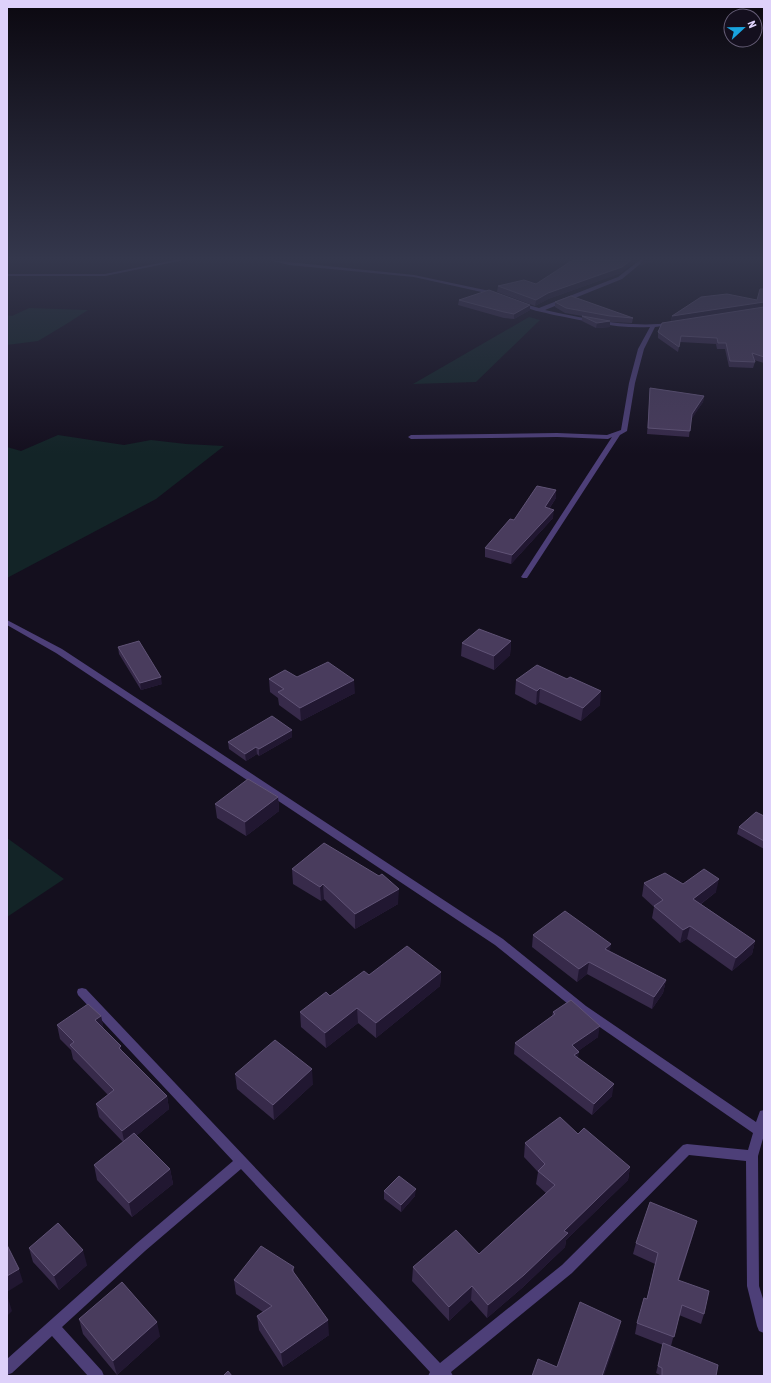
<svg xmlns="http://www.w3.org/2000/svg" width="771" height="1383" font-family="'Asap Condensed',sans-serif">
<rect width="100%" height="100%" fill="#140f1e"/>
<!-- green -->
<path fill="#132427" d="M29,308L88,310L68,323L38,341L7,345V315L12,316Z
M529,317L540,320L476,382L413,384Z
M58,435L124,445L151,440L186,444L224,446L156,499L7,578V447L21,451Z
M7,838L64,879L7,917Z"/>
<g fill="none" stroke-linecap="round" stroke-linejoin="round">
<!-- street -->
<path fill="#4d3f78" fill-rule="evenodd" d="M175,260H184L105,276H7V274H105Z
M269,260L414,275L485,290L497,294L495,295L414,277L289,265Z
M640,260H645L622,279L545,310C586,319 628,328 671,323L673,324L671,325L655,327L644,349L635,383L627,431L620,435L527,578H523L521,577L612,437L608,439L557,437L411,439L408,437L411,435L557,433L607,435L621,430L629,383L638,349L650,327C618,329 586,321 554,315C543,312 528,310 519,304L521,303L539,308L618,277Z
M7,620L62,649L503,939L586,1006L756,1122L760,1111L764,1110V1135L758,1156L759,1286L764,1302V1333L759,1331L757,1326L747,1286L746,1161L689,1155L572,1273L451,1372L453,1376H428L430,1372L241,1169L145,1251L62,1327L102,1371L104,1376H88L52,1336L12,1373L7,1375V1359L137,1243L233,1161L78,995L77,992L78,989L82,988L86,989L440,1363L562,1265L683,1145L687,1144L748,1150L753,1133L578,1012L495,945L56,653L7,625Z"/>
</g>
<!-- wall -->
<path fill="#372a4a" d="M621,273L548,299L535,306L497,292L498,286L536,284Z
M764,289V363L754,360L755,362L753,368L729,367L725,349H717L716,344L680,342L678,352L658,338V332L671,321L672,316L757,300Z
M459,300L530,310L514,319L504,318L458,305Z
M555,302L633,318L632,323L610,322V327L596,328L582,321V316L565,313L555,307Z
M650,388L704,396L703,402L691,419L689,437L647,434Z
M556,490V498L549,509L553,518L511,564L485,557V548L514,520Z
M511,641L510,655L494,670L461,656L462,643Z
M118,647L162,684L141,690L119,654Z
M297,677L355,693L301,721L279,705L278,698L270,692L269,679Z
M567,679L600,705L581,721L539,702L536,705L515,694L516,680Z
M292,737L259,756L257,754L246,761L229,749L228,742Z
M278,797L279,811L246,836L217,818L215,804Z
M764,816V849L737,834L739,827Z
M292,869L398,904L355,929L324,899L321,901L293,884Z
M644,883L683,884L716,892L701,904L755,941L752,954L732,971L687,939L680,943L652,918L654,907L642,896Z
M533,935L609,951L666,980L663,993L652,1009L587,974L577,982L532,947Z
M441,972L440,986L376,1038L358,1023L326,1048L301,1027L300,1012L369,975Z
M553,1012L598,1037L578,1051V1058L612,1096L592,1115L514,1054L515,1043L552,1016Z
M101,1016L103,1028L123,1052L167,1096L169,1109L136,1136L170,1169L173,1184L132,1217L97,1180L94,1165L123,1142L99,1117L96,1104L108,1095L73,1059L71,1050L60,1039L57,1025Z
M235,1074L313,1084L274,1120L237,1089Z
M578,1134L630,1167L628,1180L566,1240L565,1247L522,1288L487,1318L471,1300L449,1321L412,1281L413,1267L479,1254L546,1193L536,1184L538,1172L524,1157L525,1143Z
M384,1191L415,1196L401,1212L384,1199Z
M694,1232L679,1280L704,1314L701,1324L679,1315L671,1346L716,1376H660V1375L656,1373L663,1345L635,1334L637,1323L647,1299L655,1264L633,1254L636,1243Z
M29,1248L87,1265L59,1290L33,1262Z
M294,1267V1273L329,1335L283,1367L259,1330L257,1316L263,1312L236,1294L234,1280Z
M79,1319L160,1336L117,1375L83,1334Z"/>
<!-- shaded-wall -->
<path fill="#211731" d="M631,260H638L621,273L548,299L535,306L536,300L548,293Z
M644,260H656L640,266L641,261Z
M764,302V308L671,322L672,316Z
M530,305V310L514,319V314Z
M610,321V327L596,328L597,323Z
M704,396L703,402L691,420L692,414Z
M556,490V498L544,516L545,507Z
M554,510L553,518L511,564L512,555Z
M511,641L510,655L494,670V656Z
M161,677L162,684L141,690L140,683Z
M354,680L355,693L301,721L300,708Z
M540,688L539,702L536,705L537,691Z
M601,691L600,705L581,721L583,708Z
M292,730V737L259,756V749Z
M256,747L257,754L246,761L245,754Z
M278,797L279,811L246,836L245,822Z
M719,879L716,892L691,911L693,899Z
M323,884L324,899L321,901L320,887Z
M399,889L398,904L355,929V914Z
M690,926L687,939L680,943L683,930Z
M755,941L752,954L732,971L736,958Z
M611,944L609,957L605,949Z
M589,962L587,974L577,982L579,969Z
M441,972L440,986L376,1038V1023Z
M666,980L663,993L652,1009L654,997Z
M357,1008L358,1023L326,1048L325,1033Z
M101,1016L104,1029L95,1020Z
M600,1026L598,1037L570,1057L572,1045Z
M121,1046L124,1060L119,1048Z
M579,1052L577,1063L574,1055Z
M312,1069L313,1084L274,1120L273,1105Z
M614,1084L612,1096L592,1115L594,1104Z
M167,1096L169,1109L125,1145L122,1131Z
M630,1167L628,1180L566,1240L565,1247L522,1288L487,1318L488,1305Z
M170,1169L173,1184L132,1217L129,1203Z
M416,1189L415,1196L401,1212V1205Z
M697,1221L694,1232L675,1290L678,1280Z
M83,1250L87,1265L59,1290L54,1276Z
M19,1269L23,1282L7,1292V1276Z
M472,1286L471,1300L449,1321V1307Z
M8,1298L12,1311L7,1316V1299Z
M328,1320L329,1335L283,1367L281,1353Z
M621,1321L618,1335L604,1376H602Z
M157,1322L160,1336L117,1375L113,1361Z"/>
<!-- building -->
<path fill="#493c5d" stroke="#605376" d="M573,260H631L622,267L548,293L536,300L498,286L524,280L536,284Z
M760,289H764V302L672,316L701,297L727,294L757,300Z
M489,290L530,305L514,314L504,312L459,300Z
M571,296L633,318L610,316L566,308L555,302Z
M764,307V357L752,353L755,362L730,361L726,343H718L717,338L681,336L679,347L658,332L662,323Z
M582,316L610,321L597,323Z
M650,388L704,396L692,414L690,431L648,428Z
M537,486L556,490L545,507L554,510L512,555L485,548L510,519L514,520Z
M479,629L511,641L494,656L462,643Z
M139,641L161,677L140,683L118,647Z
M328,662L354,680L300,708L278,692L284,689L269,679L285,670L297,677Z
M537,665L567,679L570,677L601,691L583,708L540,688L537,691L516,680Z
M272,716L292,730L259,749L256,747L245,754L228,742Z
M248,779L278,797L245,822L215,804Z
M756,812L764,816V841L739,827Z
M324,843L379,876L382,874L399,889L355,914L323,884L320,887L292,869Z
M704,869L719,879L693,899L755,941L736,958L690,926L683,930L654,906L663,900L644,883L665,873L683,884Z
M565,911L611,944L605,949L666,980L654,997L589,962L579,969L533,935Z
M407,946L441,972L376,1023L357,1008L325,1033L300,1012L326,992L330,996L364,971L369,975Z
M571,1000L600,1026L572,1045L579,1052L574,1055L614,1084L594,1104L515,1043L555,1014L553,1012Z
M88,1004L101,1016L95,1020L121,1046L119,1048L167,1096L122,1131L96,1104L114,1090L70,1045L74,1042L57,1025Z
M275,1040L312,1069L273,1105L235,1074Z
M560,1117L578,1134L584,1128L630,1167L564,1231L568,1233L524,1275L488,1305L472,1286L449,1307L413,1267L456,1230L479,1254L555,1185L538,1171L545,1164L525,1143Z
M134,1133L170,1169L129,1203L94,1165Z
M399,1176L416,1189L401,1205L384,1191Z
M650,1202L697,1221L678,1280L709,1291L704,1314L682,1305L674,1337L637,1323L644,1298L647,1299L658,1253L636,1243Z
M58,1223L83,1250L54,1276L29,1248Z
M7,1245L19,1269L7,1276Z
M261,1246L294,1267L292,1270L328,1320L281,1353L257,1316L272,1306L234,1280Z
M122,1282L157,1322L113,1361L79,1319Z
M580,1302L621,1321L602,1376H532L538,1359L557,1367Z
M663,1343L718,1365L716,1376H662V1368L658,1366Z
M228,1371L232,1376H223Z"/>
<!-- sky -->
<linearGradient id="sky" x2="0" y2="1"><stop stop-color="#0b0810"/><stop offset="0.57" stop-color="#34374c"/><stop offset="1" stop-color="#34374c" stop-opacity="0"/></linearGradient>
<rect width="771" height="454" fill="url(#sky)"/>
<!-- border -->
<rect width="771" height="1383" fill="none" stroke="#ded1fa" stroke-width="16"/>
<!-- north arrow -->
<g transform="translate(743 28) rotate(68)"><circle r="19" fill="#140f1e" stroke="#655d76"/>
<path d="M0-3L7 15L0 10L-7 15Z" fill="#19a3de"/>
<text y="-6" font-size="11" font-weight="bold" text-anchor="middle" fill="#ded1fa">N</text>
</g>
</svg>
